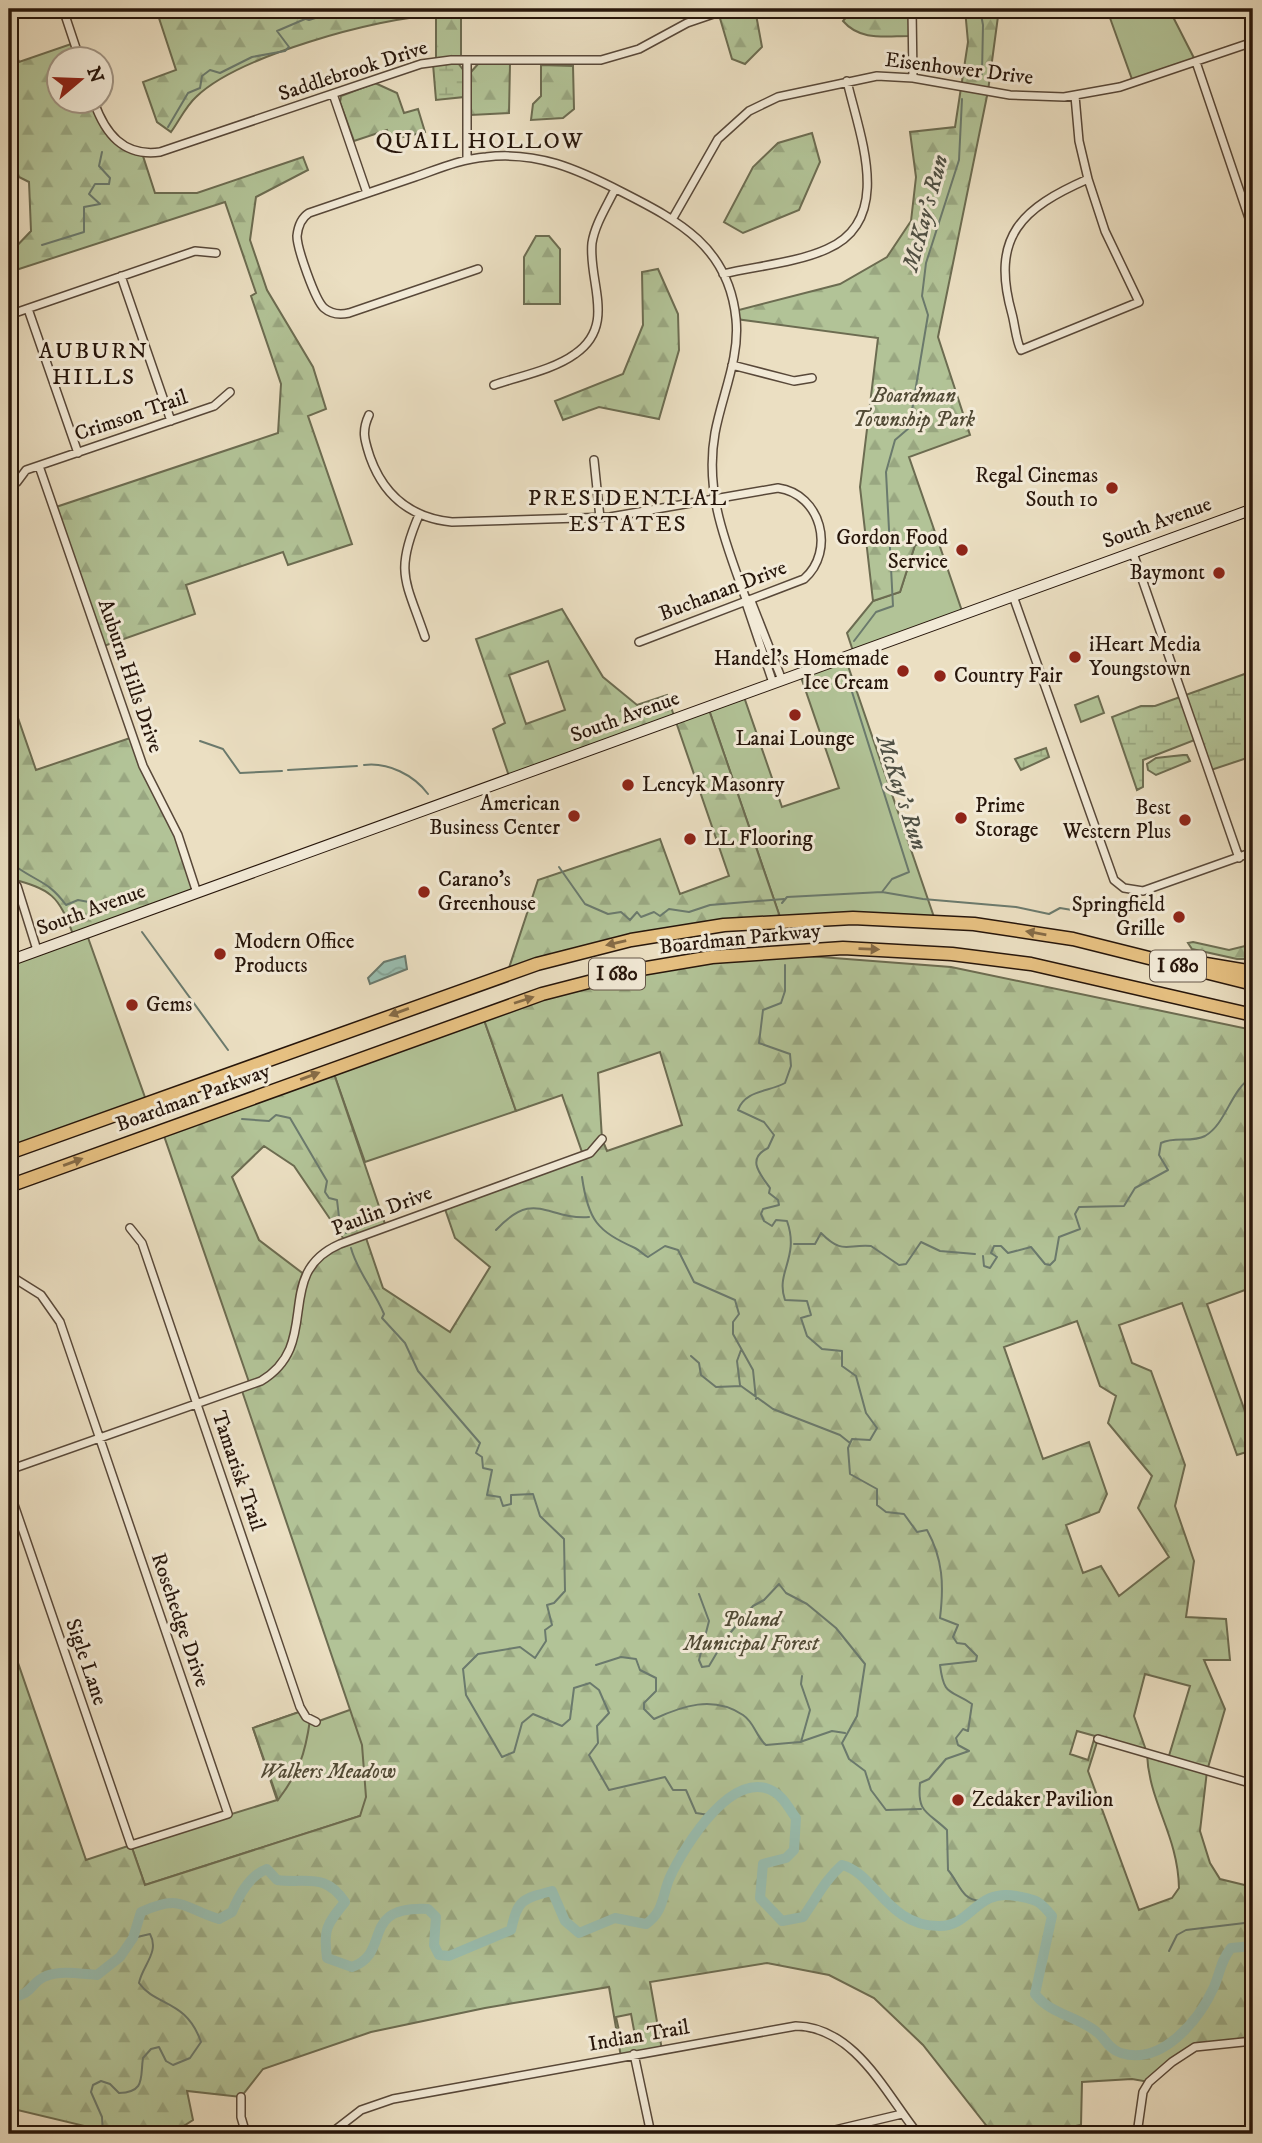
<svg xmlns="http://www.w3.org/2000/svg" width="1262" height="2143" font-family="'IM FELL DW Pica',serif">
<defs>
<pattern id="forest-firs" width="22" height="20" patternUnits="userSpaceOnUse" patternTransform="scale(1.75)"><rect width="22" height="20" fill="#b2c397"/><path d="M5 1l3.5 6h-7zM16 11l3.5 6h-7z" fill="#99a781"/></pattern>
<pattern id="wetland-marsh" width="20" height="14" patternUnits="userSpaceOnUse" patternTransform="scale(1.75)"><rect width="20" height="14" fill="#b2c397"/><path d="M1 5h8M5 5V1M11 12h8M15 12V8" fill="none" stroke="#99a781"/></pattern>
<pattern id="water-waves" width="16" height="10" patternUnits="userSpaceOnUse" patternTransform="scale(1.75)"><rect width="16" height="10" fill="#99bdaf"/><path d="M0 5q4-4 8 0t8 0" fill="none" stroke="#84a295"/></pattern>
</defs>
<rect width="100%" height="100%" fill="#ebdfc2"/>
<filter id="stains"><feTurbulence type="fractalNoise" baseFrequency=".00286" numOctaves="4"/><feColorMatrix values="0 0 0 0 .2 0 0 0 0 .09 0 0 0 0 .02 0 0 0 .5 -.17"/></filter>
<radialGradient id="worn" r=".72"><stop offset=".6" stop-color="#630" stop-opacity="0"/><stop offset="1" stop-color="#630" stop-opacity=".3"/></radialGradient>
<!-- green -->
<path fill="#b2c397" stroke="#6c6c51" stroke-width="2" d="M1137,9H1169L1196,62L1133,82L1110,18Z
M937,538L963,614L854,654L847,633L873,601L900,592L915,545Z
M845,657L935,920H781L708,707L743,694L782,807L839,788L800,674Z
M1098,696L1104,713L1081,722L1075,705Z
M86,932L147,1103L9,1153V961Z
M482,1014L516,1111L365,1162L332,1068Z
M369,1703L400,1803L145,1885L131,1845L277,1800L253,1728L302,1711L316,1722Z"/>
<!-- forest -->
<path fill="url(#forest-firs)" stroke="#6c6c51" stroke-width="2" fill-rule="evenodd" d="M156,9H601L556,18L461,13V60L436,61V15C377,18 238,56 196,97C186,106 179,121 171,132L157,122L143,82L176,70Z
M740,9H755L762,47L745,64L732,59L719,15Z
M853,9H909V36C885,36 860,41 843,21Z
M965,9H999L988,91L938,337L970,435L909,457L937,538L915,545L900,592L873,601L860,487L878,338L736,319L735,311L840,284L887,257L911,221L916,177L910,132L955,127L968,42Z
M9,34L19,62L74,43L80,59L60,60V102H94L109,134L142,153L155,193H197L303,157L308,170L256,197L250,240L267,290L313,367L326,409L308,416L352,544L288,565L283,552L186,585L195,614L101,647L53,508L278,433L281,384L251,296L256,293L225,202L16,270L10,253L31,231L29,182L19,177L9,147Z
M478,64H510L509,113L471,115V72Z
M541,65L573,66L574,109L563,118L531,120L533,104L541,96Z
M375,83L397,93L404,113L418,109L425,132L390,140L387,130L354,141L340,102L341,96Z
M812,133L820,162L799,210L743,233L724,222L753,167L778,143Z
M536,236H549L560,249V304H524V257Z
M658,269L678,314L679,350L659,419L599,407L563,420L555,401L623,374L643,325L642,272Z
M562,609L603,677L637,705L667,695L675,719L708,707L781,920L724,925L507,974L538,880L660,839L680,894L729,876L675,719L510,779L493,729L505,723L476,639ZM548,661L565,710L526,724L509,675Z
M9,692L36,770L133,737L178,835L197,893L74,937C58,894 52,890 9,878Z
M1193,942L1229,950L1253,944V959H1237L1192,949L1188,943Z
M756,952L951,967L1253,1030V1287L1207,1304L1247,1417L1253,1415V1450L1237,1455L1182,1303L1119,1325L1132,1363L1151,1371L1185,1465L1175,1506L1194,1561L1186,1617L1226,1619L1230,1660H1204L1225,1709L1207,1771L1200,1831L1210,1863L1220,1879L1253,1887V2029L1249,2040L1200,2045L1149,2082L1132,2079L1082,2082L1081,2125L1049,2131L1050,2134H993L923,2045L874,1998L829,1975L767,1963L650,1982L662,2050L621,2057L609,1987L485,2008L371,2032L263,2069L241,2097L187,2091L193,2120L171,2134H92L89,2127L9,2108V1662L17,1660L86,1860L131,1845L145,1885L360,1816L366,1797L362,1745L241,1388L250,1385L162,1130L332,1068L386,1227L365,1235L383,1288L450,1332L490,1267L455,1238L444,1206L583,1155L562,1095L516,1111L482,1014L542,994ZM660,1052L682,1125L607,1151L602,1139L598,1073ZM264,1146L294,1166L345,1241L335,1246L305,1275L259,1240L232,1177ZM1077,1321L1100,1386L1116,1396L1108,1423L1152,1476L1138,1508L1169,1557L1119,1596L1101,1566L1083,1573L1066,1525L1099,1512L1107,1494L1089,1442L1043,1459L1004,1347ZM1145,1674L1190,1686L1168,1759L1147,1753L1134,1716ZM1077,1731L1095,1736L1088,1760L1070,1754ZM1098,1739L1147,1754C1149,1803 1178,1835 1179,1888L1172,1898L1139,1910L1088,1771ZM631,2014L636,2041L622,2044L616,2017Z
M302,1711L310,1720C305,1755 299,1772 278,1800L253,1728Z"/>
<!-- wetland -->
<path fill="url(#wetland-marsh)" stroke="#6c6c51" stroke-width="2" d="M458,63L464,71V97L436,100L433,64Z
M1253,671V756L1208,771L1197,739L1143,760V787L1137,790L1112,717L1141,706H1155Z
M1046,748L1049,757L1021,770L1015,759Z
M1183,755H1187L1190,761L1156,775L1148,770L1147,764L1156,758Z"/>
<!-- water -->
<path fill="url(#water-waves)" stroke="#6b7a6d" stroke-width="2" d="M405,956L407,969L370,984L368,978L384,962Z"/>
<g fill="none" stroke-linecap="round" stroke-linejoin="round">
<!-- stream -->
<path stroke="#6b7a6d" stroke-width="2" d="M294,9V15L309,20L328,14L340,17L348,9
M387,9L389,14L400,13L404,9
M409,9L417,15L422,9
M547,9L559,12L567,9
M980,9L983,25L982,74
M168,127L188,93L200,88L202,76L210,70L220,73L252,57L285,51L289,47L277,31L305,19
M42,245L84,232V207L100,204L89,194L95,184H109L110,178L99,166L102,152
M854,641L876,612L893,606L886,472L895,440L909,428L928,315L922,296L926,263L959,160L962,99
M200,741L223,749L240,773L282,771
M364,765C388,762 414,775 428,794
M288,770L357,766
M9,863L12,870L18,868C40,883 49,882 66,905L78,900L105,905L130,900
M559,867L585,904L608,914L621,912L630,920L637,912L641,917L654,912L660,916L669,909L689,912L710,905L784,899
M882,892L923,899L1016,907L1049,914L1060,908L1084,912
M782,903L787,897L882,892L892,879L909,872L846,673
M142,932L228,1050
M785,965V991L781,1003L763,1010L759,1043L790,1054L791,1066L785,1083C769,1092 745,1090 738,1110L764,1122L774,1135L768,1148C746,1159 760,1174 770,1188L769,1193L778,1200L779,1205L763,1209L761,1214L764,1221L772,1226L776,1220L787,1221C800,1258 775,1272 785,1300L807,1301L811,1315L801,1318L807,1336L822,1349L842,1351V1366L856,1376L866,1413L877,1428L870,1440L852,1439L848,1448L850,1474L877,1489V1505L886,1512L904,1514L917,1532L927,1530C943,1559 944,1585 940,1618L958,1625L953,1637L957,1643L965,1644L977,1656L976,1661L940,1665C944,1697 950,1689 972,1704L968,1731L963,1729L956,1738L958,1745L969,1751L946,1759L929,1779L920,1783C917,1813 927,1811 947,1830L948,1870C960,1884 961,1900 981,1901
M242,1119L269,1121L276,1115L290,1118L327,1181L325,1192L329,1198L337,1200L339,1217L347,1225L346,1233
M582,1177C588,1220 597,1231 635,1248C641,1251 643,1255 648,1257L665,1246L678,1250L694,1282L735,1300L739,1314L733,1322V1334L753,1370L756,1399
M496,1230C535,1188 546,1220 589,1217
M794,1244H815L821,1233C843,1255 846,1244 871,1246L899,1265L906,1264L921,1242L940,1251L975,1254
M351,1248C357,1271 374,1290 384,1314L382,1318L405,1343L418,1371L480,1443L476,1453L482,1457L483,1468L492,1470L487,1495L500,1497L503,1506L511,1504V1495L533,1494L540,1516L564,1539L565,1591L554,1603L547,1605L552,1625L545,1630L546,1641L535,1658L520,1647L478,1654L463,1669L466,1695L502,1757L514,1752L522,1723L533,1714L562,1726L570,1719L574,1688L590,1683L599,1690L609,1713L597,1726L598,1743L589,1755L609,1790L665,1777L673,1790H686L696,1813L709,1815
M983,1256L984,1266L990,1268L997,1257L991,1253L994,1246H1001L1008,1253L1031,1247L1045,1264L1050,1265L1055,1260L1059,1237L1080,1229L1075,1214L1079,1207L1124,1206L1135,1188L1168,1170L1159,1155L1161,1143C1174,1136 1192,1143 1205,1136C1227,1123 1230,1090 1253,1076
M691,1356L699,1363L701,1375L716,1387L741,1386L773,1409L840,1435L850,1443
M740,1385L737,1361L741,1350
M699,1594L709,1621L699,1660L702,1667L709,1666L725,1639L753,1606L764,1600L779,1584L786,1593L807,1604L836,1628L865,1664L857,1716L842,1743L849,1759L865,1771L871,1790L886,1810L921,1809
M596,1665L621,1657L636,1659L640,1670L656,1678V1691L644,1703V1709L654,1719C682,1706 713,1695 743,1715C755,1723 756,1737 766,1745L800,1742L832,1731L845,1733
M801,1742L810,1710L801,1684L802,1676
M1169,1951L1177,1935L1186,1930L1253,1922
M103,2134L102,2117L91,2092L93,2085L101,2081L110,2084L119,2093C146,2092 140,2077 143,2058L151,2049L159,2047L166,2061L173,2065L190,2058L201,2042C186,1999 156,2007 139,1983C142,1966 160,1952 150,1934L133,1938
M119,2134L134,2128L138,2134"/>
<!-- river -->
<path stroke="#99bdaf" stroke-width="10" d="M9,1998C35,1994 29,1983 46,1976C62,1970 81,1974 97,1975L120,1957L133,1938L141,1912C182,1893 182,1908 219,1919L232,1912C239,1895 250,1875 267,1869L277,1880C307,1884 325,1872 345,1902C327,1924 323,1929 327,1958L352,1967C393,1952 358,1906 428,1909L436,1917L434,1945L439,1955L449,1956L511,1930C518,1900 521,1899 552,1891L565,1921L579,1933L615,1918L646,1924C664,1912 662,1895 670,1877C684,1847 734,1764 776,1793C784,1798 790,1810 796,1818L794,1850L786,1858L763,1864L760,1898L782,1921L803,1917C816,1899 825,1880 842,1865C875,1873 888,1927 940,1926C971,1926 977,1888 1016,1896C1036,1900 1038,1899 1052,1916L1035,1994C1051,2015 1078,2016 1098,2033C1106,2040 1110,2050 1121,2053C1162,2066 1199,2020 1214,1987C1220,1973 1221,1960 1231,1948L1253,1946"/>
<!-- minor casing -->
<g stroke="#584839" stroke-width="10">
<path id="minor" d="M63,9L80,60
M912,9L913,78
M1196,62L1253,230
M333,94L367,193
M1075,96L1079,141L1088,179
M94,102C105,133 123,157 160,152L421,64L451,60H601L639,49L687,23L728,9
M467,160V61
M1088,179L1105,231L1139,302L1021,350C1016,341 1015,325 1012,314C990,236 1022,208 1088,179Z
M673,218L718,139L749,111L778,97L877,76L913,78L1010,95L1064,97L1120,87L1253,42
M478,269L349,313C340,315 331,314 324,308C315,300 297,248 297,236C298,227 301,218 309,213C344,201 379,189 415,177C438,169 461,159 486,157C537,151 577,169 622,192C679,221 729,247 736,319C740,358 722,395 715,433C704,494 727,546 747,602
M723,274C756,266 796,263 827,249C895,220 859,134 847,81
M121,276L171,421
M28,309L78,453
M9,315L195,251L216,253
M732,365L794,381L812,378
M494,385C520,376 553,370 575,354C617,325 588,282 592,243C595,224 607,206 615,189
M369,415C361,432 365,441 370,457C384,496 412,518 452,522L610,517L778,488C821,494 836,551 804,579L639,642
M594,460L600,518
M39,466L143,766L178,835L197,893
M9,487L17,482L26,470L214,406L230,392
M419,515C394,573 406,581 425,637
M1133,553L1239,858
M1013,596L1114,880L1124,888L1143,891L1253,852
M751,601L782,680
M746,603L773,683
M17,886L37,950
M130,1228L142,1243L300,1707L306,1717L316,1722
M9,1275L41,1295L60,1322L228,1814L131,1845L9,1490
M9,1470L261,1381C324,1343 271,1274 340,1244L590,1153L602,1139
M1098,1739L1253,1784
M634,2054L651,2134
M241,2097V2117L246,2134
M330,2134L361,2110L393,2099L796,2026C855,2027 886,2094 918,2134
M818,2134L902,2114
M1137,2134L1143,2092L1149,2082L1172,2062L1195,2047L1253,2041"/>
</g>
<!-- secondary casing -->
<g stroke="#27160b" stroke-width="12">
<path id="secondary" d="M9,961L1253,509"/>
</g>
<!-- motorway casing -->
<g stroke="#27160b" stroke-width="15">
<path id="motorway" d="M1188,961L1253,972
M9,1153L537,964L631,940L724,925L853,918L974,924L1073,939L1253,984
M9,1186L542,994L635,970L712,957L843,948L952,954L1031,964L1253,1015"/>
</g>
<!-- minor -->
<use href="#minor" stroke="#f2ead7" stroke-width="7"/>
<!-- secondary -->
<use href="#secondary" stroke="#f2ead7" stroke-width="10"/>
<!-- motorway -->
<use href="#motorway" stroke="#e6c081" stroke-width="12"/>
</g>
<!-- one-way arrows -->
<defs><path id="oneway-solid" d="M-6-.8H1V-3.2L6.5 0L1 3.2V.8H-6Z" transform="scale(1.75)"/></defs>
<g fill="#866b46">
<use href="#oneway-solid" transform="translate(1036 933) rotate(-170)"/>
<use href="#oneway-solid" transform="translate(616 943) rotate(167)"/>
<use href="#oneway-solid" transform="translate(869 949) rotate(2)"/>
<use href="#oneway-solid" transform="translate(524 1000) rotate(-18)"/>
<use href="#oneway-solid" transform="translate(399 1012) rotate(160)"/>
<use href="#oneway-solid" transform="translate(310 1076) rotate(-20)"/>
<use href="#oneway-solid" transform="translate(73 1162) rotate(-20)"/>
</g>
<!-- markers -->
<g fill="#8f2418" stroke="#f2ead7" stroke-width="2.5">
<circle cx="1112" cy="488" r="7"/>
<circle cx="962" cy="550" r="7"/>
<circle cx="1219" cy="573" r="7"/>
<circle cx="1075" cy="657" r="7"/>
<circle cx="903" cy="671" r="7"/>
<circle cx="940" cy="676" r="7"/>
<circle cx="795" cy="715" r="7"/>
<circle cx="628" cy="785" r="7"/>
<circle cx="574" cy="816" r="7"/>
<circle cx="961" cy="818" r="7"/>
<circle cx="1185" cy="820" r="7"/>
<circle cx="690" cy="839" r="7"/>
<circle cx="424" cy="892" r="7"/>
<circle cx="1179" cy="917" r="7"/>
<circle cx="220" cy="954" r="7"/>
<circle cx="132" cy="1005" r="7"/>
<circle cx="958" cy="1800" r="7"/>
</g>
<g text-anchor="middle" dominant-baseline="central" stroke-width="6" stroke-linejoin="round" paint-order="stroke">
<!-- shield labels -->
<g fill="#f2ead7" stroke="#645648" stroke-width="2">
<rect x="1150" y="950.5" width="56" height="31" rx="5"/>
<rect x="589" y="958.5" width="56" height="31" rx="5"/>
</g>
<g font-size="19" font-weight="bold" fill="#27160b">
<text x="1178" y="966">I 680</text>
<text x="617" y="974">I 680</text>
</g>
<!-- street labels -->
<g font-size="21" fill="#27160b" stroke="#f2ead7">
<text transform="translate(959 69) rotate(7)">Eisenhower Drive</text>
<text transform="translate(353 71) rotate(-18)">Saddlebrook Drive</text>
<text transform="translate(131 416) rotate(-19)">Crimson Trail</text>
<text transform="translate(1157 523) rotate(-20)">South Avenue</text>
<text transform="translate(723 591) rotate(-21)">Buchanan Drive</text>
<text transform="translate(130 676) rotate(71)">Auburn Hills Drive</text>
<text transform="translate(625 717) rotate(-20)">South Avenue</text>
<text transform="translate(91 910) rotate(-20)">South Avenue</text>
<text transform="translate(740 939) rotate(-6)">Boardman Parkway</text>
<text transform="translate(193 1098) rotate(-20)">Boardman Parkway</text>
<text transform="translate(382 1211) rotate(-21)">Paulin Drive</text>
<text transform="translate(238 1471) rotate(71)">Tamarisk Trail</text>
<text transform="translate(180 1620) rotate(71)">Rosehedge Drive</text>
<text transform="translate(86 1662) rotate(71)">Sigle Lane</text>
<text transform="translate(639 2036) rotate(-10)">Indian Trail</text>
</g>
<!-- park labels -->
<g font-size="21" font-style="italic" fill="#514a35" stroke="#f2ead7">
<text x="914" y="396">Boardman<tspan x="914" dy="24">Township Park</tspan></text>
<text x="751" y="1620">Poland<tspan x="751" dy="24">Municipal Forest</tspan></text>
<text x="328" y="1772">Walkers Meadow</text>
</g>
<!-- poi labels -->
<g font-size="21" fill="#27160b" stroke="#f2ead7" text-anchor="start">
<text x="1098" y="476" text-anchor="end">Regal Cinemas<tspan x="1098" dy="24">South 10</tspan></text>
<text x="948" y="538" text-anchor="end">Gordon Food<tspan x="948" dy="24">Service</tspan></text>
<text x="1205" y="573" text-anchor="end">Baymont</text>
<text x="1089" y="645">iHeart Media<tspan x="1089" dy="24">Youngstown</tspan></text>
<text x="889" y="659" text-anchor="end">Handel's Homemade<tspan x="889" dy="24">Ice Cream</tspan></text>
<text x="954" y="676">Country Fair</text>
<text x="795" y="739" text-anchor="middle">Lanai Lounge</text>
<text x="642" y="785">Lencyk Masonry</text>
<text x="560" y="804" text-anchor="end">American<tspan x="560" dy="24">Business Center</tspan></text>
<text x="975" y="806">Prime<tspan x="975" dy="24">Storage</tspan></text>
<text x="1171" y="808" text-anchor="end">Best<tspan x="1171" dy="24">Western Plus</tspan></text>
<text x="704" y="839">LL Flooring</text>
<text x="438" y="880">Carano's<tspan x="438" dy="24">Greenhouse</tspan></text>
<text x="1165" y="905" text-anchor="end">Springfield<tspan x="1165" dy="24">Grille</tspan></text>
<text x="234" y="942">Modern Office<tspan x="234" dy="24">Products</tspan></text>
<text x="146" y="1005">Gems</text>
<text x="972" y="1800">Zedaker Pavilion</text>
</g>
<!-- neighbourhood labels -->
<g font-size="23" letter-spacing="2" fill="#27160b" stroke="#f2ead7">
<text x="480" y="141">QUAIL HOLLOW</text>
<text x="94" y="351">AUBURN<tspan x="94" dy="26">HILLS</tspan></text>
<text x="628" y="498">PRESIDENTIAL<tspan x="628" dy="26">ESTATES</tspan></text>
</g>
<!-- water labels -->
<g font-size="23" font-style="italic" fill="#4f5044" stroke="#f2ead7">
<text transform="translate(926 213) rotate(-75)">McKay's Run</text>
<text transform="translate(901 793) rotate(72)">McKay's Run</text>
</g>
</g>
<!-- margin -->
<rect width="1262" height="2143" fill="none" stroke="#ebdfc2" stroke-width="35"/>
<rect x="10" y="10" width="1241" height="2122" fill="none" stroke="#27160b" stroke-width="3.5"/>
<rect x="18" y="18" width="1227" height="2108" fill="none" stroke="#27160b" stroke-width="2"/>
<!-- north arrow -->
<g transform="translate(80 80) rotate(71)"><circle r="33" fill="#f2ead7" stroke="#a19585" stroke-width="2"/>
<path d="M0-5L12 26L0 18L-12 26Z" fill="#8f2418"/>
<text y="-10" font-size="19" font-weight="bold" text-anchor="middle" fill="#27160b">N</text>
</g>
<rect width="100%" height="100%" filter="url(#stains)"/>
<rect width="100%" height="100%" fill="url(#worn)"/>
</svg>
